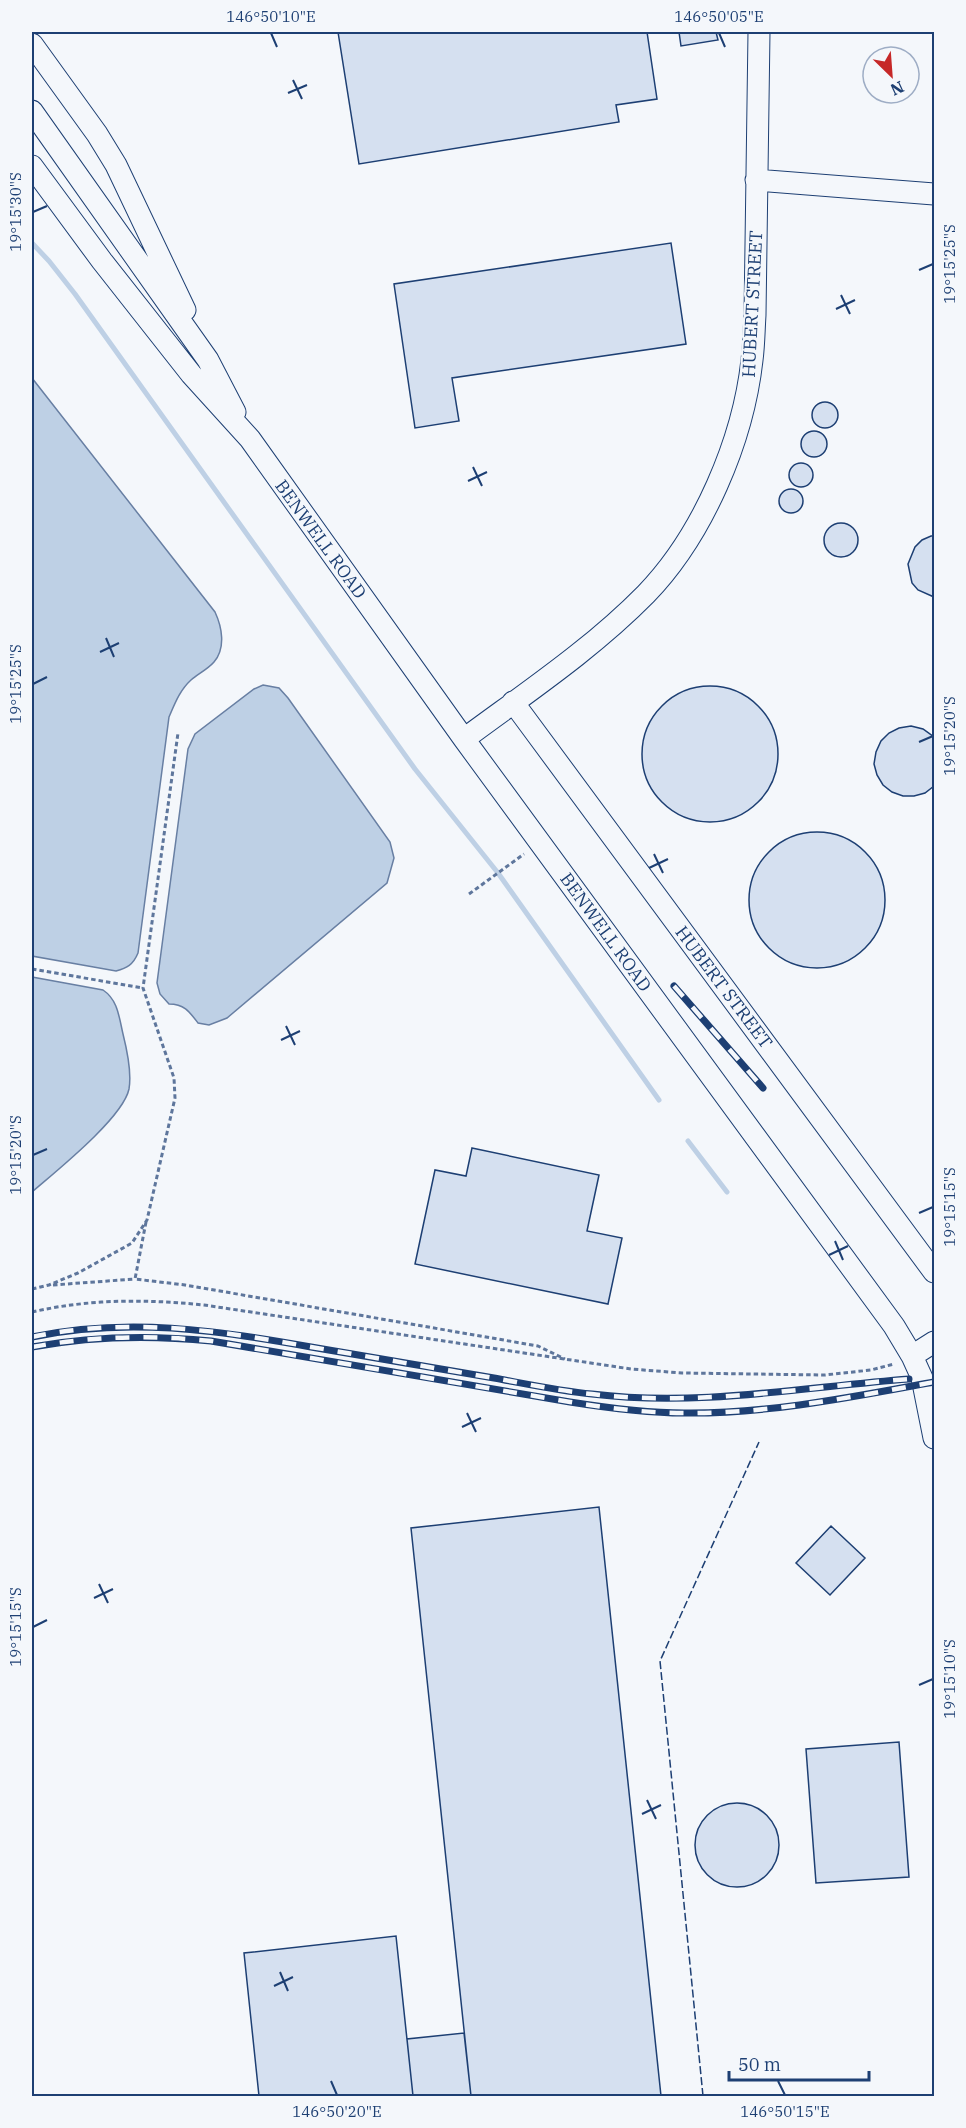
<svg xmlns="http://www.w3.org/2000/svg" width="966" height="2128" font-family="'IBM Plex Serif',serif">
<rect width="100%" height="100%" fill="#f4f7fb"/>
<!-- water -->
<path fill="#bed0e5" stroke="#687fa3" stroke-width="1.5" d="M32,378L215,612C222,627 226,648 214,662C208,669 198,674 191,680C180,690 175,703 169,717L138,953C133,965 127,968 116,971L32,956Z
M263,685L279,688L288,698L390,842L394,858L387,883L227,1018L209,1025L198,1023C189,1011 184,1004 169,1004L160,994L157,983L188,749L195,734L254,689Z
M32,977L103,990C118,1000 119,1017 123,1034C127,1050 132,1072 129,1089C123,1118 55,1172 32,1192Z"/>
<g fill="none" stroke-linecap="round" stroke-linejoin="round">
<!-- stream -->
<path stroke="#bed0e5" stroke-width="5" d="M32,243L49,261L75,294L415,769L498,873L659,1100
M688,1141L727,1192"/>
</g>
<!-- building -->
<path fill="#d5e0f0" stroke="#1d3f73" stroke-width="1.5" d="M338,32H647L657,99L616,105L619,122L359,164Z
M679,32H716L718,40L681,46Z
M671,243L686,344L452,378L459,421L415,428L394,284Z
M812 415a13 13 0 1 1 26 0a13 13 0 1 1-26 0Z
M801 444a13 13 0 1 1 26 0a13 13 0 1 1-26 0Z
M789 475a12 12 0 1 1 24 0a12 12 0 1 1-24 0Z
M779 501a12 12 0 1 1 24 0a12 12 0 1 1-24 0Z
M824 540a17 17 0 1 1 34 0a17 17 0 1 1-34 0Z
M931,536H934V597L918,590L912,583L908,564L915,547L922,540Z
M642 754a68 68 0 1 1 136 0a68 68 0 1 1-136 0Z
M911,726L923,729L934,737V786L925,793L914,796H903L892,792L883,785L877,775L874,764L876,752L881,741L889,733L899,728Z
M749 900a68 68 0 1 1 136 0a68 68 0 1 1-136 0Z
M472,1148L599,1175L587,1231L622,1238L608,1304L415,1264L435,1170L466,1176Z
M599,1507L661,2096H471L411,1528Z
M831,1526L865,1558L830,1595L796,1563Z
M899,1742L909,1877L816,1883L806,1749Z
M695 1845a42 42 0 1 1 84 0a42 42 0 1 1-84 0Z
M396,1936L413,2096H259L244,1953Z
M464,2033L471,2096H413L407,2039Z"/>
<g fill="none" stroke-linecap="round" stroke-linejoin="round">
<!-- minor casing -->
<g stroke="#1d3f73" stroke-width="23">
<path id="minor" d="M32,44L97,134L116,165L185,310
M32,111L208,360L235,412
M32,166L102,261L191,374L250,439L464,739L894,1326L912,1356L922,1378L934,1438
M756,180L934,194
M513,702L934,1272
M464,739C526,693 592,649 646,594C703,535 743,441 752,360C754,345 754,330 755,315L759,32
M912,1356L934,1342"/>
</g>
<!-- path -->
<path stroke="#5e769c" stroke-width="3" stroke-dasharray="4.5 3" stroke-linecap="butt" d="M469,894L524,854
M32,969L143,988
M146,1222L135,1279L185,1285L538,1346L565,1359
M53,1285L135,1279
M32,1289L49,1285L78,1273L132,1243L147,1220L175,1098L174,1078L143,988L178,733
M32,1312C89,1299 145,1299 204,1305L631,1369L682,1373L825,1375L871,1370L894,1364"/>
<!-- minor -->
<use href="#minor" stroke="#f4f7fb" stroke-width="21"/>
<!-- rail casing -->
<g stroke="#1d3f73" stroke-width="7">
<path id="rail" d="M674,986L763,1088
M32,1337C126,1317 217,1330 311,1347C372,1357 433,1368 494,1378C527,1384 560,1391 592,1394C698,1407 804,1387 909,1379
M32,1347C92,1336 150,1335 211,1341L570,1402C608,1408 646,1413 684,1413C768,1414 852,1397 934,1382"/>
</g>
<!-- rail -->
<use href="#rail" stroke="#f4f7fb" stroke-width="4.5" stroke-dasharray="14" stroke-linecap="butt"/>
<!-- fence -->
<path stroke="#1d3f73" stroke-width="1.5" stroke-dasharray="8 3" stroke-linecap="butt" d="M703,2096L660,1661L759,1442"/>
</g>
<!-- ticks -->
<path fill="none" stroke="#1d3f73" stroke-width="2" d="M271,33L277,47M719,33L725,47M293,80L302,99M288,93L307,85M33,212L47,206M919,270L933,264M841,295L850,314M836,309L855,300M473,467L482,486M468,481L487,472M106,638L114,657M100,652L119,643M33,684L47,677M919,742L933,736M654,854L663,873M649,868L668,859M286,1026L295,1045M281,1040L300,1031M33,1155L47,1149M919,1213L933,1207M835,1241L843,1260M829,1255L848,1246M467,1413L476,1432M462,1427L481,1418M99,1584L108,1603M94,1598L113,1589M33,1627L47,1620M919,1685L933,1679M647,1800L656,1819M642,1814L661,1805M280,1972L288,1991M274,1986L293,1977M331,2081L337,2095M778,2081L785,2095"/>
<g text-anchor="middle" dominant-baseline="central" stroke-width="4.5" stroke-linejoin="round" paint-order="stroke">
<!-- street labels -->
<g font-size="18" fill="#1d3f73" stroke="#f4f7fb">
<text transform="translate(752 304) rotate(-87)">HUBERT STREET</text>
<text transform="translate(321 539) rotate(54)">BENWELL ROAD</text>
<text transform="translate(606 932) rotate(54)">BENWELL ROAD</text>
<text transform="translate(724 987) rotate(53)">HUBERT STREET</text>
</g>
</g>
<!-- border -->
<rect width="966" height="2128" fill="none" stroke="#f4f7fb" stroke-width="66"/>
<!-- north arrow -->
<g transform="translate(891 75) rotate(155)"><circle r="28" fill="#f4f7fb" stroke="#9eadc5" stroke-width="1.5"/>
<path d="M0-4.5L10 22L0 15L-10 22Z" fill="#c62828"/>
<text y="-9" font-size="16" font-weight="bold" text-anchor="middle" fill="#1d3f73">N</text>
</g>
<!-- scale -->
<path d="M729 2071v9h140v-9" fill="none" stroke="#1d3f73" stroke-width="3"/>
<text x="738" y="2071" font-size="18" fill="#1d3f73" stroke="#f4f7fb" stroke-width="4.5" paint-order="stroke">50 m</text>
<rect x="33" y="33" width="900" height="2062" fill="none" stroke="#1d3f73" stroke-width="2"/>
<g font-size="15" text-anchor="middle" fill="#1d3f73">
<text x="271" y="22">146°50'10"E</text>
<text x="719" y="22">146°50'05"E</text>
<text transform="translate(16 212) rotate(-90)" y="5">19°15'30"S</text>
<text transform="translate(950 264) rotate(-90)" y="5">19°15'25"S</text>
<text transform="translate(16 684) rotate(-90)" y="5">19°15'25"S</text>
<text transform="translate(950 736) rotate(-90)" y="5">19°15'20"S</text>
<text transform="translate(16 1155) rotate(-90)" y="5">19°15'20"S</text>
<text transform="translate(950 1207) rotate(-90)" y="5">19°15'15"S</text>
<text transform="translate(16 1627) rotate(-90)" y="5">19°15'15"S</text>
<text transform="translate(950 1679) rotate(-90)" y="5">19°15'10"S</text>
<text x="337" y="2117">146°50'20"E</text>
<text x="785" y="2117">146°50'15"E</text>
</g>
</svg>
